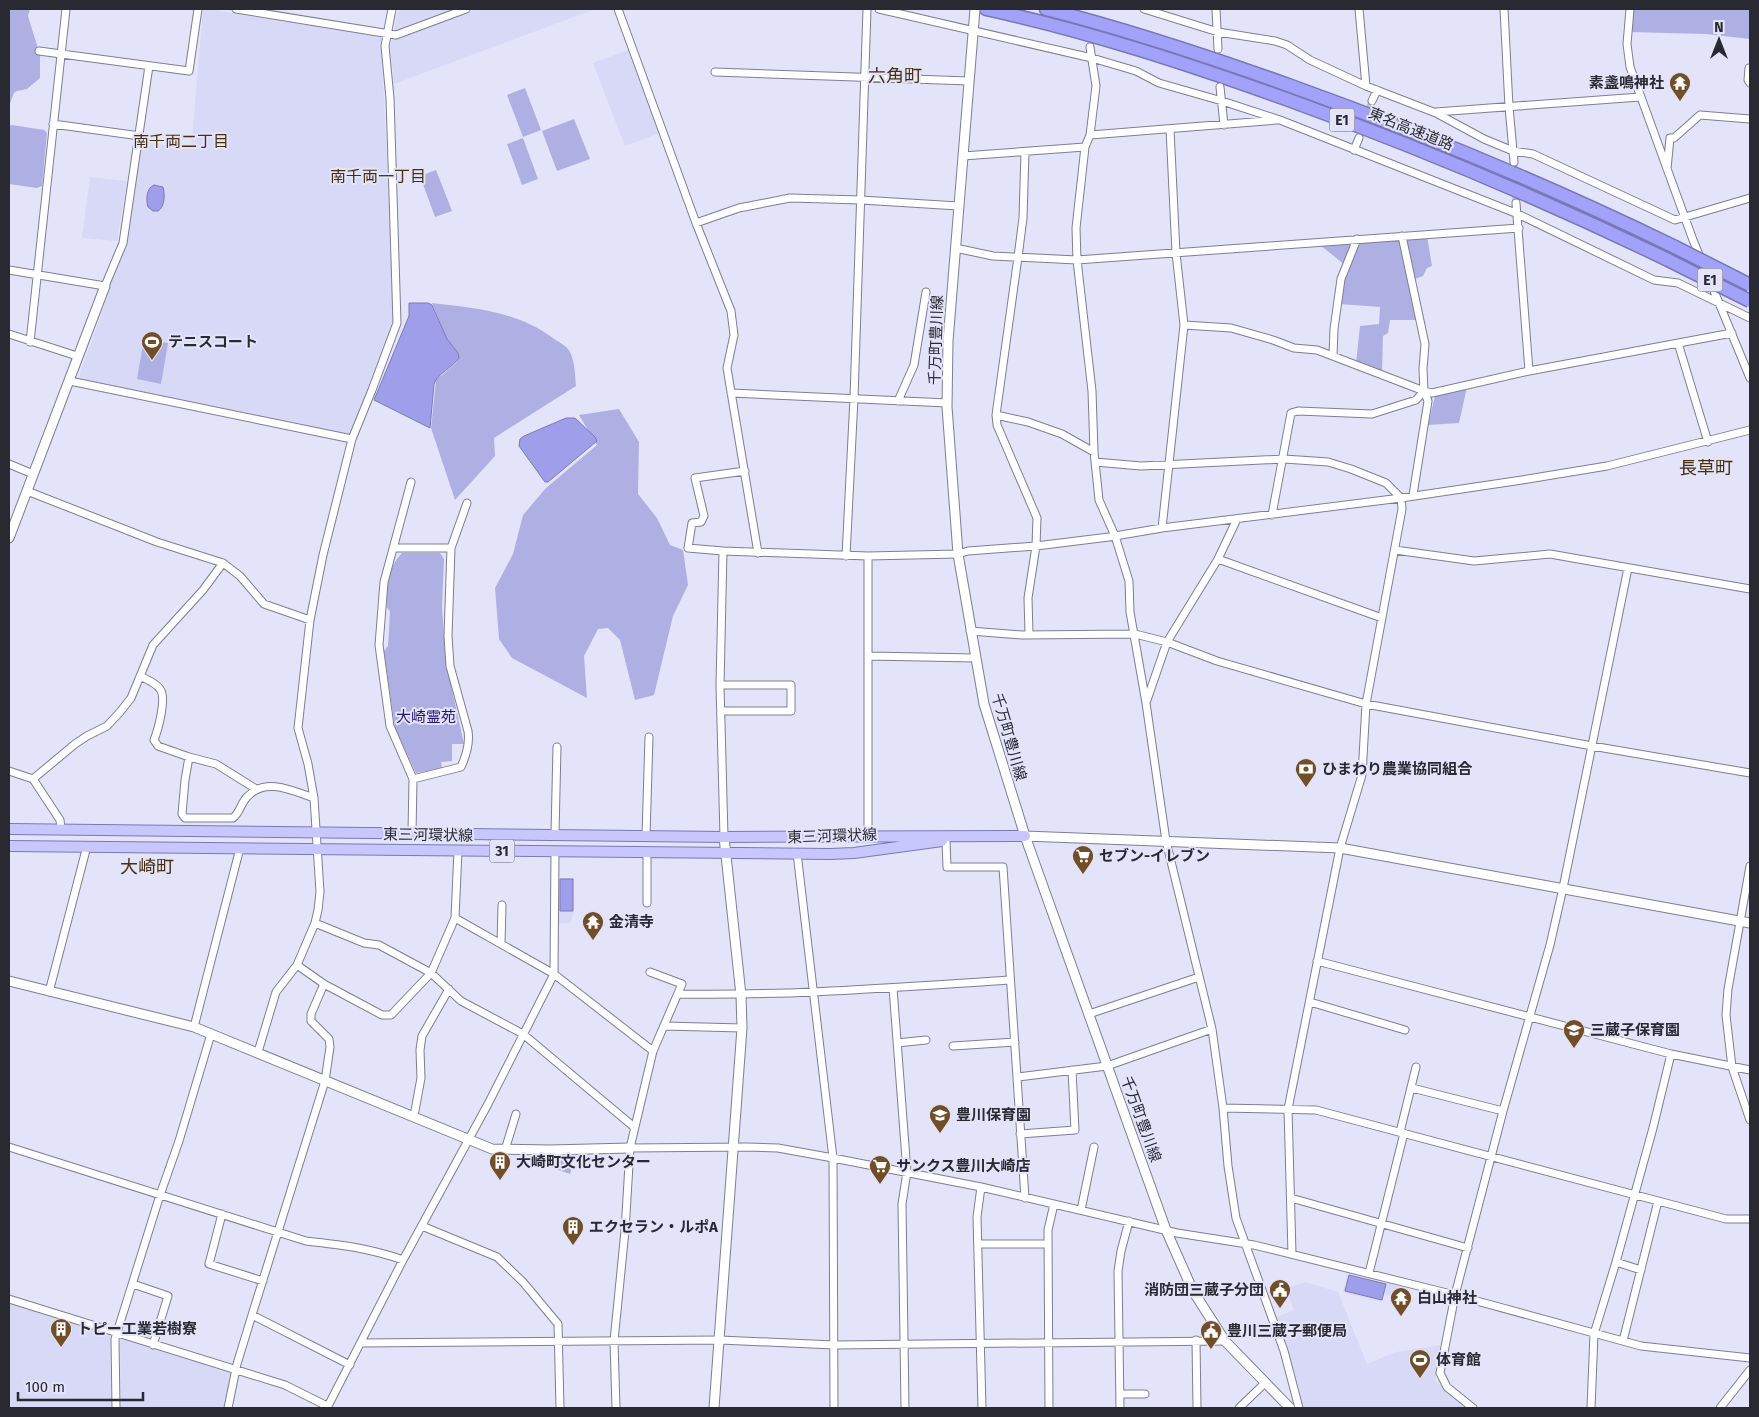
<svg xmlns="http://www.w3.org/2000/svg" width="1759" height="1417" font-family="'Fira Sans','Noto Sans JP',sans-serif">
<rect width="100%" height="100%" fill="#e3e4fa"/>
<!-- built -->
<path fill="#d7d9f6" d="M207,9L381,37L394,315L393,324L350,436L81,379L79,376L107,298L110,282L126,240L141,144L144,142L191,149L203,10Z
M400,9H455L396,31L394,29L397,14Z
M477,9H595L394,84L390,46L392,40Z
M628,50L660,133L625,146L593,63Z
M90,177L127,181L117,241L82,238Z
M558,878H574V912L570,923H558Z
M1347,1274L1399,1286L1397,1297L1384,1294L1382,1302L1343,1292Z
M1305,1282L1338,1292L1367,1364L1396,1352L1440,1345L1435,1380L1465,1408H1304L1285,1339L1277,1317L1294,1310L1286,1289Z
M9,1302L108,1333L110,1337L111,1408H9Z
M120,1337L231,1372L233,1376L226,1408H121Z"/>
<!-- green -->
<path fill="#aeb0e3" d="M9,9H30L28,16L40,55V78L27,89L17,91L14,93L9,106Z
M1632,9H1750V39L1706,34L1629,32Z
M525,88L541,130L523,137L507,95Z
M574,119L590,159L557,171L542,131Z
M12,125L44,130L47,133L42,186L37,188L9,184V126Z
M523,138L538,179L522,185L507,144Z
M436,170L452,211L435,217L420,176Z
M1427,236L1432,266L1427,268L1423,276L1415,279L1405,238Z
M1400,239L1418,320H1390L1388,333L1383,336L1382,372L1356,363L1360,326L1379,324L1380,307L1339,304L1343,280L1358,242Z
M1354,242L1345,265L1320,245Z
M432,303C475,308 516,311 553,338C557,341 565,345 568,349C575,358 575,376 576,386L494,438L495,456L455,500L431,428L436,380L456,363L459,358L458,353L447,339Z
M144,339L168,343L161,384L137,379Z
M1467,387L1459,423L1428,425L1435,396Z
M619,409L639,442L638,494L657,518L670,545L683,550L688,585L673,616L654,695L635,700L620,640L608,628L598,629L584,656L587,698L512,658L499,639L495,588L513,554L523,515L546,488L597,445L579,415Z
M402,553H440L444,559L442,607L446,663L464,744H452V761L441,762L442,768L416,773L395,728L384,651L388,646L390,611L387,608C386,587 387,568 402,553Z
M546,1155H563L573,1165L570,1174L547,1166Z"/>
<!-- water -->
<path fill="#9e9eeb" stroke="#7b7bb4" d="M154,185L163,187C165,194 165,207 158,211H153L148,207C146,200 146,188 154,185Z
M409,303H428L432,305L447,339L458,353L459,358C452,368 438,373 434,384L430,428L374,400L409,316Z
M566,418H575L595,437L597,441L548,482H545L519,446L520,439L524,436Z
M560,879H573V911H560Z
M1349,1275L1386,1284L1382,1300L1345,1291Z"/>
<g fill="none" stroke-linecap="round" stroke-linejoin="round">
<!-- street-tunnel -->
<path stroke="#bebfd2" stroke-width="7" stroke-dasharray="7 3.5" stroke-linecap="butt" d="M1359,138L1372,101
M1514,162L1516,203"/>
<!-- street casing -->
<g stroke="#7d7e92" stroke-width="9">
<path id="street" d="M236,9L396,35L466,9
M618,9L696,223L731,311L734,335L727,368L758,553
M879,9L1092,58L1136,71L1159,83L1222,101L1280,120L1518,214L1654,280L1678,283L1750,318
M1144,9L1218,32L1275,41L1287,45L1310,60L1366,86L1436,113L1484,139L1513,151L1533,154L1675,220L1750,198
M1216,9L1218,49
M1359,9L1366,86
M1504,9L1509,107L1514,162
M1630,9L1627,44L1630,67L1693,240L1750,378
M1090,47L1096,86L1090,135L1085,147L1076,228L1077,260L1092,391L1094,452L1099,500L1115,536L1129,581L1130,612L1146,703L1166,841L1212,1029L1223,1108L1228,1166L1236,1218L1284,1351L1299,1408
M39,51L189,71L198,9
M1749,68L1748,80L1750,83
M715,72L969,81
M1220,87L1224,125
M1372,101L1377,90
M1436,112L1640,97
M53,124L140,136
M1090,135L1277,120
M1354,150L1359,138
M1025,152L1023,218L1018,257L996,415L997,425L1037,518L1036,546L1028,598L1029,634
M963,156L1085,147
M1667,169L1670,138H1674L1700,115L1750,119
M1516,203L1529,371
M696,223L739,208L790,198L861,200L958,206
M1402,236L1425,344L1423,369L1424,391L1428,401L1413,495
M955,248L993,256L1077,260L1519,228
M9,270L105,286L123,243L149,66
M1184,325L1231,328L1273,340L1294,348L1317,350L1424,391L1432,393L1529,371L1732,333
M9,334L77,356
M30,342L66,9
M1678,343L1708,442
M1333,356L1334,329L1341,279L1357,239
M70,381L352,439
M731,393L947,403
M898,401L914,365L926,292
M996,415L1028,422L1062,434L1094,452
M1095,462L1141,466L1284,459L1328,462L1351,469L1386,483L1401,498L1402,509L1366,704L1362,775L1340,848L1288,1109L1292,1254
M9,464L33,474
M411,482L384,582L379,645L390,726L413,779L412,833
M27,491L157,542L223,563L240,576L264,604L310,620
M1272,515L1291,413L1298,411L1372,414L1416,400L1424,391
M1162,528L1184,325L1176,253L1170,129
M393,548H451
M1395,550L1474,561L1550,554L1750,589
M723,551L688,548L692,523L701,522L704,516L695,478L745,471
M846,556L854,398L867,9
M868,556V836
M1218,559L1382,618
M970,631L1022,635L1135,634L1167,642L1217,661L1366,704L1592,746L1750,773
M869,656L975,658
M140,676C146,679 156,683 160,689C167,698 158,730 154,740L158,746L189,757L216,764L256,789
M720,685H791V711H721
M1147,700L1167,642L1218,559L1237,519
M189,757L185,780L182,814L185,818H233C240,813 241,802 248,796C266,777 293,791 314,798
M9,771L33,779L60,820L61,829
M33,779L75,744L87,736L107,726L120,712L131,698L153,645L203,590L223,563
M413,779L461,767C466,756 470,744 468,731L450,666L448,636L451,548L467,503
M555,834L557,747
M646,836L649,737
M724,837L720,685L723,551L868,556L958,554L968,551L1036,546L1109,537L1162,528L1401,498L1522,480L1607,466L1750,430
M946,840L947,867H1003L1025,1198
M797,853L833,1158L834,1408
M1750,866L1728,989L1726,1015L1732,1067L1750,1120
M647,903V852
M455,918L554,974L653,1051
M315,923L364,943L379,945L431,973L461,1001L523,1034L634,1127
M501,944L502,905
M1317,961L1671,1054L1750,1070
M324,984L382,1015H391L431,973L455,918L458,850
M893,988L907,1172L902,1204L905,1408
M49,992L87,846
M679,994C790,996 899,987 1010,980
M1310,1002L1405,1030
M1089,1014L1199,977
M664,1026L742,1028
M194,1027L240,848
M897,1043L926,1040
M953,1046L1015,1042
M258,1052L276,992L297,965L315,923L318,910L320,892L314,798L308,764L298,728L310,620L323,555L352,439L372,390L397,323L390,98L385,46L392,9
M1018,1077L1107,1066L1212,1029
M1412,1088L1503,1111
M1223,1108L1316,1110L1726,1219H1750
M414,1116L421,1078L420,1050L422,1036L449,989
M1400,1132L1416,1067
M1020,1134L1075,1130L1072,1070
M9,1147L306,1241C342,1245 369,1248 403,1260
M630,1148L747,1147L778,1148L833,1158L981,1187L1177,1233L1254,1245L1455,1295L1641,1346L1750,1358
M505,1150L516,1114
M981,1187L977,1217L982,1408
M1291,1198L1468,1248
M1081,1210L1094,1147
M222,1214L209,1264L263,1281
M422,1226L497,1257L523,1282L558,1324L560,1408
M978,1244H1048
M1616,1262L1641,1270
M1369,1273L1404,1133
M133,1284L168,1296L153,1345
M9,1299L285,1385L327,1406
M252,1315L350,1365
M1196,1340L1197,1408
M1623,1341L1658,1201
M362,1343L720,1340L834,1345L1225,1341
M1120,1394H1145
M116,1408L115,1339L160,1195L179,1141L211,1034
M228,1408L237,1364L252,1315L325,1081L330,1047L329,1039L311,1021V1014L324,984L297,965
M327,1408L403,1260L488,1104L554,974L555,851
M616,1408L614,1341L625,1231L630,1148L653,1051L682,984L650,972
M1049,1408L1048,1230L1054,1204
M1120,1408L1118,1271L1121,1251L1129,1221
M1239,1408L1265,1383
M1473,1408L1447,1387L1440,1373L1455,1295L1503,1111L1550,945L1563,888L1628,568
M1591,1408L1594,1334L1616,1262L1653,1128L1671,1054
M1720,1408L1750,1370"/>
</g>
<!-- secondary casing -->
<g stroke="#7d7e92" stroke-width="11">
<path id="secondary" d="M975,9L948,341L947,407L958,554L984,704L1025,836L1166,1230L1193,1291L1225,1341L1290,1408
M9,538L105,286
M1025,836L1340,848L1750,923
M9,981L194,1027L492,1149L550,1150L630,1148
M714,1408L742,1028L741,995L724,837"/>
</g>
<!-- primary casing -->
<g stroke="#7878b5" stroke-width="12">
<path id="primary" d="M9,829L724,837L1025,836
M9,846L830,854L854,853L942,841"/>
</g>
<!-- highway casing -->
<g stroke="#7878b5" stroke-width="15">
<path id="highway" d="M986,9C1088,31 1188,64 1286,99C1416,146 1544,200 1668,260
M1046,9C1129,30 1210,57 1291,86C1422,133 1550,186 1675,247"/>
</g>
<!-- street -->
<use href="#street" stroke="#fff" stroke-width="7"/>
<!-- secondary -->
<use href="#secondary" stroke="#fff" stroke-width="9"/>
<!-- primary -->
<use href="#primary" stroke="#c8c7fd" stroke-width="10"/>
<!-- highway -->
<use href="#highway" stroke="#a3a2fb" stroke-width="12"/>
<!-- highway-bridge casing -->
<g stroke="#7878b5" stroke-width="15" stroke-linecap="butt">
<path id="highway-bridge" d="M1675,247L1750,285
M1668,260L1750,301"/>
</g>
<!-- highway-bridge -->
<use href="#highway-bridge" stroke="#a3a2fb" stroke-width="12"/>
</g>
<!-- icons -->
<defs>
<g id="temple-pin" transform="scale(1.125)"><path d="M0 17L-7.5 6A9.5 9.5 0 1 1 7.5 6Z" fill="#714e27" stroke="#e3e4fa"/><path d="M0-6L5-2H3V0L6.5 2.5H4V6H1.5V3h-3V6H-4V2.5H-6.5L-3 0V-2H-5Z" fill="#fff"/></g>
<g id="stadium-pin" transform="scale(1.125)"><path d="M0 17L-7.5 6A9.5 9.5 0 1 1 7.5 6Z" fill="#714e27" stroke="#e3e4fa"/><path d="M0-5a6.5 5 0 1 0 0 10a6.5 5 0 1 0 0-10ZM-3.5-1.8h7v3.6h-7Z" fill="#fff"/></g>
<g id="bank-pin" transform="scale(1.125)"><path d="M0 17L-7.5 6A9.5 9.5 0 1 1 7.5 6Z" fill="#714e27" stroke="#e3e4fa"/><path d="M-6-4H6V4H-6ZM0-2.3a2.3 2.3 0 1 0 0 4.6a2.3 2.3 0 1 0 0-4.6Z" fill="#fff"/></g>
<g id="supermarket-pin" transform="scale(1.125)"><path d="M0 17L-7.5 6A9.5 9.5 0 1 1 7.5 6Z" fill="#714e27" stroke="#e3e4fa"/><path d="M-6-5.5h2.5l.6 2H6L4.5 2H-2.5L-4.4-4H-6ZM-1.5 3.2a1.3 1.3 0 1 0 .1 0ZM3 3.2a1.3 1.3 0 1 0 .1 0Z" fill="#fff"/></g>
<g id="school-pin" transform="scale(1.125)"><path d="M0 17L-7.5 6A9.5 9.5 0 1 1 7.5 6Z" fill="#714e27" stroke="#e3e4fa"/><path d="M0-5L7-2L0 1L-7-2ZM-4 1L0 2.5L4 1V4Q0 6-4 4Z" fill="#fff"/></g>
<g id="building-pin" transform="scale(1.125)"><path d="M0 17L-7.5 6A9.5 9.5 0 1 1 7.5 6Z" fill="#714e27" stroke="#e3e4fa"/><path d="M-4-6H4V6H1V3H-1V6H-4ZM-2.5-4.3h1.7v1.8h-1.7ZM.8-4.3h1.7v1.8H.8ZM-2.5-1h1.7V.8h-1.7ZM.8-1h1.7V.8H.8Z" fill="#fff"/></g>
<g id="civic-pin" transform="scale(1.125)"><path d="M0 17L-7.5 6A9.5 9.5 0 1 1 7.5 6Z" fill="#714e27" stroke="#e3e4fa"/><path d="M-.6-6.5H3V-4.5H.6V-3L4-1V1h2V6H-6V1h2V-1L-.6-3ZM-1.2 2.5V6h2.4V2.5Z" fill="#fff"/></g>
</defs>
<g fill-rule="evenodd">
<use href="#temple-pin" x="1680" y="83"/>
<use href="#stadium-pin" x="152" y="342"/>
<use href="#bank-pin" x="1306" y="769"/>
<use href="#supermarket-pin" x="1083" y="856"/>
<use href="#temple-pin" x="593" y="922"/>
<use href="#school-pin" x="1574" y="1030"/>
<use href="#school-pin" x="940" y="1115"/>
<use href="#building-pin" x="500" y="1162"/>
<use href="#supermarket-pin" x="880" y="1166"/>
<use href="#building-pin" x="573" y="1227"/>
<use href="#civic-pin" x="1280" y="1290"/>
<use href="#temple-pin" x="1401" y="1298"/>
<use href="#building-pin" x="61" y="1329"/>
<use href="#civic-pin" x="1211" y="1331"/>
<use href="#stadium-pin" x="1420" y="1360"/>
</g>
<g text-anchor="middle" dominant-baseline="central" stroke-width="4" stroke-linejoin="round" paint-order="stroke">
<!-- shield labels -->
<g fill="#e3e4fa" stroke="#61616e" stroke-width="1">
<rect x="1329.5" y="108.5" width="25" height="23" rx="4"/>
<rect x="1697.5" y="268.5" width="25" height="23" rx="4"/>
<rect x="489.5" y="839.5" width="25" height="23" rx="4"/>
</g>
<g font-size="14" font-weight="bold" fill="#292932">
<text x="1342" y="120">E1</text>
<text x="1710" y="280">E1</text>
<text x="502" y="851">31</text>
</g>
<!-- poi labels -->
<g font-size="15" font-weight="bold" fill="#292932" stroke="#e3e4fa" text-anchor="start">
<text x="1664" y="83" text-anchor="end">素盞鳴神社</text>
<text x="168" y="342">テニスコート</text>
<text x="1322" y="769">ひまわり農業協同組合</text>
<text x="1099" y="856">セブン-イレブン</text>
<text x="609" y="922">金清寺</text>
<text x="1590" y="1030">三蔵子保育園</text>
<text x="956" y="1115">豊川保育園</text>
<text x="516" y="1162">大崎町文化センター</text>
<text x="896" y="1166">サンクス豊川大崎店</text>
<text x="589" y="1227">エクセラン・ルポA</text>
<text x="1264" y="1290" text-anchor="end">消防団三蔵子分団</text>
<text x="1417" y="1298">白山神社</text>
<text x="77" y="1329">トピー工業若樹寮</text>
<text x="1227" y="1331">豊川三蔵子郵便局</text>
<text x="1436" y="1360">体育館</text>
</g>
<!-- street labels -->
<g font-size="15" fill="#292932" stroke="#e3e4fa">
<text transform="translate(1411 129) rotate(22)">東名高速道路</text>
<text transform="translate(936 340) rotate(-88)">千万町豊川線</text>
<text transform="translate(1009 737) rotate(74)">千万町豊川線</text>
<text transform="translate(428 835) rotate(1)">東三河環状線</text>
<text transform="translate(832 836) rotate(-2)">東三河環状線</text>
<text transform="translate(1141 1119) rotate(70)">千万町豊川線</text>
</g>
<!-- park labels -->
<g font-size="15" fill="#29166f" stroke="#e3e4fa">
<text x="426" y="717">大崎霊苑</text>
</g>
<!-- neighbourhood labels -->
<g font-size="16" fill="#482e0d" stroke="#e3e4fa">
<text x="181" y="141">南千両二丁目</text>
<text x="378" y="176">南千両一丁目</text>
</g>
<!-- quarter labels -->
<g font-size="18" fill="#482e0d" stroke="#e3e4fa">
<text x="895" y="76">六角町</text>
<text x="1706" y="468">長草町</text>
<text x="147" y="867">大崎町</text>
</g>
</g>
<!-- border -->
<rect width="1759" height="1417" fill="none" stroke="#292932" stroke-width="20"/>
<!-- north arrow -->
<g transform="translate(1719 40)" stroke="#e3e4fa" stroke-width="4" paint-order="stroke">
<path d="M0-4L9 19L0 12L-9 19Z" fill="#292932"/>
<text y="-8" font-size="14" font-weight="bold" text-anchor="middle" fill="#292932">N</text>
</g>
<!-- scale -->
<path d="M18 1392v8h125v-8" fill="none" stroke="#292932" stroke-width="2.5"/>
<text x="25" y="1392" font-size="15" fill="#292932" stroke="#e3e4fa" stroke-width="4" paint-order="stroke">100 m</text>
</svg>
